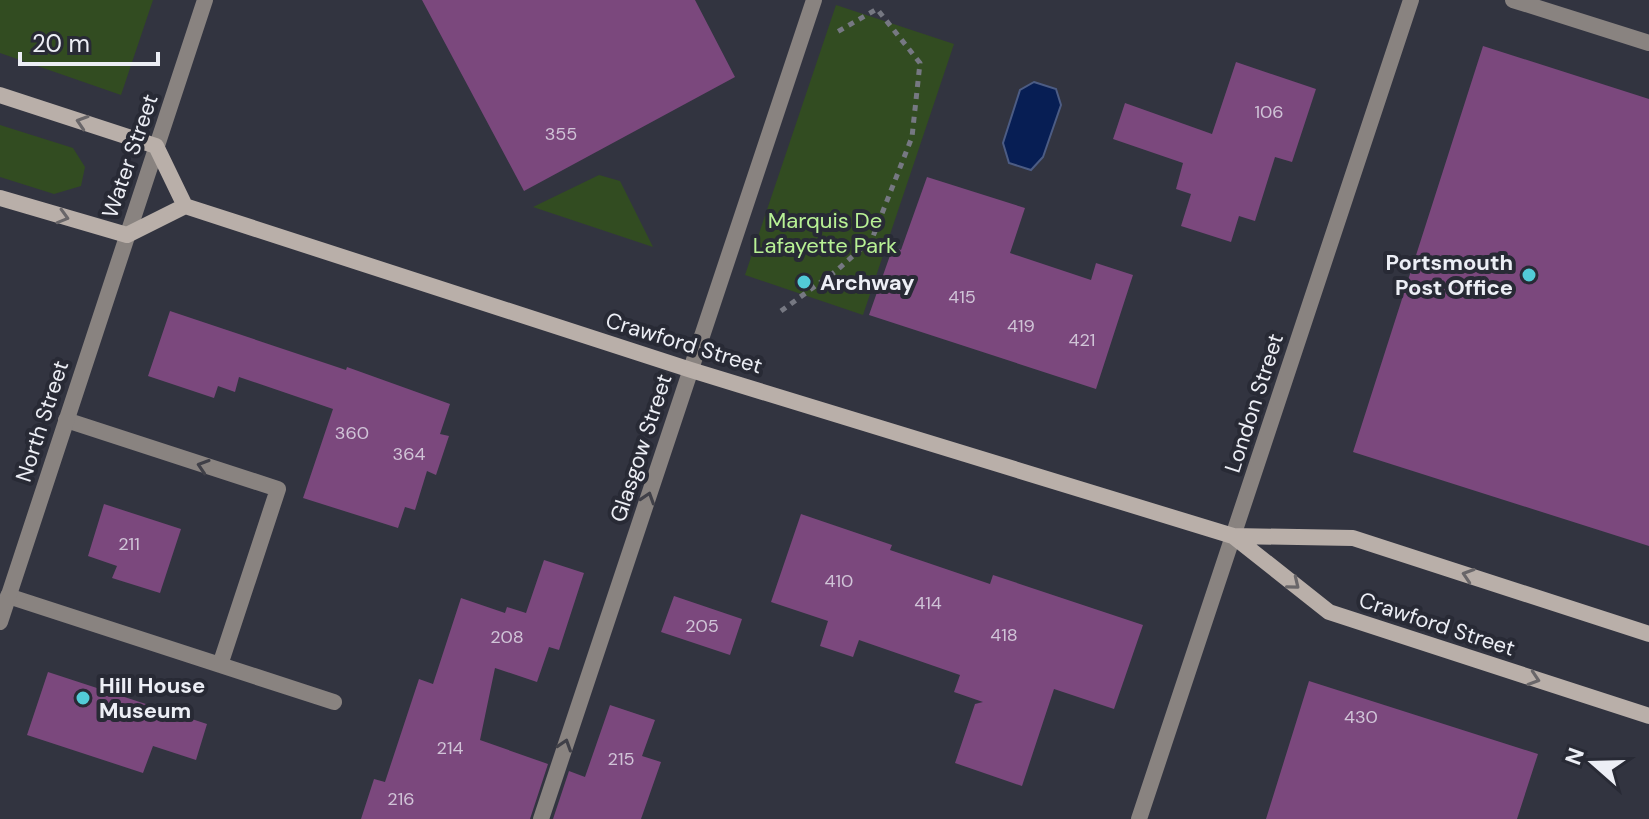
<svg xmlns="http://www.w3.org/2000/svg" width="1649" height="819" font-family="'DM Sans',sans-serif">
<rect width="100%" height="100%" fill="#323440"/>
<!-- green -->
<path fill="#324c21" d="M0,0H153L121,95L0,53Z
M836,5L954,44L863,315L745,275Z
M0,125L73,148L85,167L81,186L54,194L0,177Z
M599,175L620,181L653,247L533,207Z"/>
<!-- water -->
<path fill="#071e54" stroke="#4c5c84" stroke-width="2" d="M1034,82L1056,89L1061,105L1043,157L1031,170L1009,163L1003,143L1020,90Z"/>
<!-- building -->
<path fill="#7b487d" d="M422,0H695L735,77L524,191Z
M1483,46L1649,99V546L1353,452Z
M1236,62L1316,89L1292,162L1275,157L1255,221L1239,216L1231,242L1181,226L1191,194L1176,189L1183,163L1113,139L1125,103L1212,134Z
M927,177L1025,208L1010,253L1091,280L1096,263L1133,275L1096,389L869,315L893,247L901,250Z
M170,311L346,370L347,367L450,404L440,434L449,436L436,475L427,471L415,510L405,507L398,528L303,498L333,409L239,377L235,392L218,386L214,398L148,376Z
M104,504L181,529L160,593L112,578L117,566L88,556Z
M801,514L892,545L890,550L990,584L993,575L1143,625L1114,709L1054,689L1022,786L955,763L975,704L983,702L954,692L960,675L859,640L853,657L820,646L828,621L771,602Z
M544,560L584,573L559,650L549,647L537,682L495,668L480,740L548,764L530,819H361L374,779L385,782L419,679L433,684L461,598L505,613L507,607L526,613Z
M674,596L742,619L730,655L661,632Z
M48,672L207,724L196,760L153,746L143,773L27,735Z
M1309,681L1538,754L1517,819H1266Z
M610,705L655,720L642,756L661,762L641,819H553L569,771L585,777Z"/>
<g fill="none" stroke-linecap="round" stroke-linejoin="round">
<!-- path -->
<path stroke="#767882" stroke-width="5" stroke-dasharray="6 6" stroke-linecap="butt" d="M781,311L836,271L872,239L912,137L920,63L877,9L837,32"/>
<!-- service -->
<path stroke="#898380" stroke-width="16" d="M66,420L278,489L220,665
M8,596L334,702"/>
<!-- minor -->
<path stroke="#898380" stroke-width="16" d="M1513,0L1649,43
M1233,536L1411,0
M0,622L205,0
M541,819L814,0"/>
<!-- tertiary -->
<path stroke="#898380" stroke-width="16" d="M1139,819L1233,536"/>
<!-- secondary -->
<path stroke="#b9afa9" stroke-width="16" d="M0,95L156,146L185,206
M0,198L127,235L185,206L691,370L1233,536L1353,538L1649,634
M1233,536L1329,612L1649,716"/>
</g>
<!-- one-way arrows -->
<defs><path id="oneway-chevron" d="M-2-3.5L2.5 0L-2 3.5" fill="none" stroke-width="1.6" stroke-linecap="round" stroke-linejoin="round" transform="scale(2)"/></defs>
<g stroke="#696669">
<use href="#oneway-chevron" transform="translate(82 122) rotate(-162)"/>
<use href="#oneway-chevron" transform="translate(63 217) rotate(16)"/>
<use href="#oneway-chevron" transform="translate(1468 575) rotate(-162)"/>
<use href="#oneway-chevron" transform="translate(1294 584) rotate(39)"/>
<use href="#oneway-chevron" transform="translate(1534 679) rotate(18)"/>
</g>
<g stroke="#404048">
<use href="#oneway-chevron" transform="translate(203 466) rotate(-162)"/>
<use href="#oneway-chevron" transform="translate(648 498) rotate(-72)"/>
<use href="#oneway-chevron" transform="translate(565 745) rotate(-72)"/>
</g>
<!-- markers -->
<g fill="#52cbd8" stroke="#282a35" stroke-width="3">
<circle cx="1529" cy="275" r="8"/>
<circle cx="804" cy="282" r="8"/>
<circle cx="83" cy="698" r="8"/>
</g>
<g text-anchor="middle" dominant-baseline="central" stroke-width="8" stroke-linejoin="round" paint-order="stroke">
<!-- number labels -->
<g font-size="18" fill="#d0c4d7">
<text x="1269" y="112">106</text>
<text x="561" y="134">355</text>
<text x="962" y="297">415</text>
<text x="1021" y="326">419</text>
<text x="1082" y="340">421</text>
<text x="352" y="433">360</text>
<text x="409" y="454">364</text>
<text x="129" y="544">211</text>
<text x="839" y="581">410</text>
<text x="928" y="603">414</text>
<text x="702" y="626">205</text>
<text x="1004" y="635">418</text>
<text x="507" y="637">208</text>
<text x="1361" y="717">430</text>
<text x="450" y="748">214</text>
<text x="621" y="759">215</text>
<text x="401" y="799">216</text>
</g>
<!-- street labels -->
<g font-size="22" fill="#eceef5" stroke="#282a35">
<text transform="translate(130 156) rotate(-71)">Water Street</text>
<text transform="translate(684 343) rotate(17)">Crawford Street</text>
<text transform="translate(1254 403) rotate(-72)">London Street</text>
<text transform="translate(42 421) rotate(-72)">North Street</text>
<text transform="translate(641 448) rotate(-72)">Glasgow Street</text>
<text transform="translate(1437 624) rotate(18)">Crawford Street</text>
</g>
<!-- park labels -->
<g font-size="22" fill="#b8f195" stroke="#282a35">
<text x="825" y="220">Marquis De<tspan x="825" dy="25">Lafayette Park</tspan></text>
</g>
<!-- poi labels -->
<g font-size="22" font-weight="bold" fill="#eceef5" stroke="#282a35" text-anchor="start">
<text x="1513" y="262" text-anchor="end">Portsmouth<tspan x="1513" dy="25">Post Office</tspan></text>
<text x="820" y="282">Archway</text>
<text x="99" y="685">Hill House<tspan x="99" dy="25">Museum</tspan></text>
</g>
</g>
<!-- north arrow -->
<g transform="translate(1593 763) rotate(290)" stroke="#282a35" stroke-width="6" paint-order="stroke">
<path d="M0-6L14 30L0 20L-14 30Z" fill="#eceef5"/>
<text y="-12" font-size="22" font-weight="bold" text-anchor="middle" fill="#eceef5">N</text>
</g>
<!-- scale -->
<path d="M20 52v12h138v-12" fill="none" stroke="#eceef5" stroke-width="4"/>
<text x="32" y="52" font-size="24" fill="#eceef5" stroke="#282a35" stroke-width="6" paint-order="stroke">20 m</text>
</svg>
